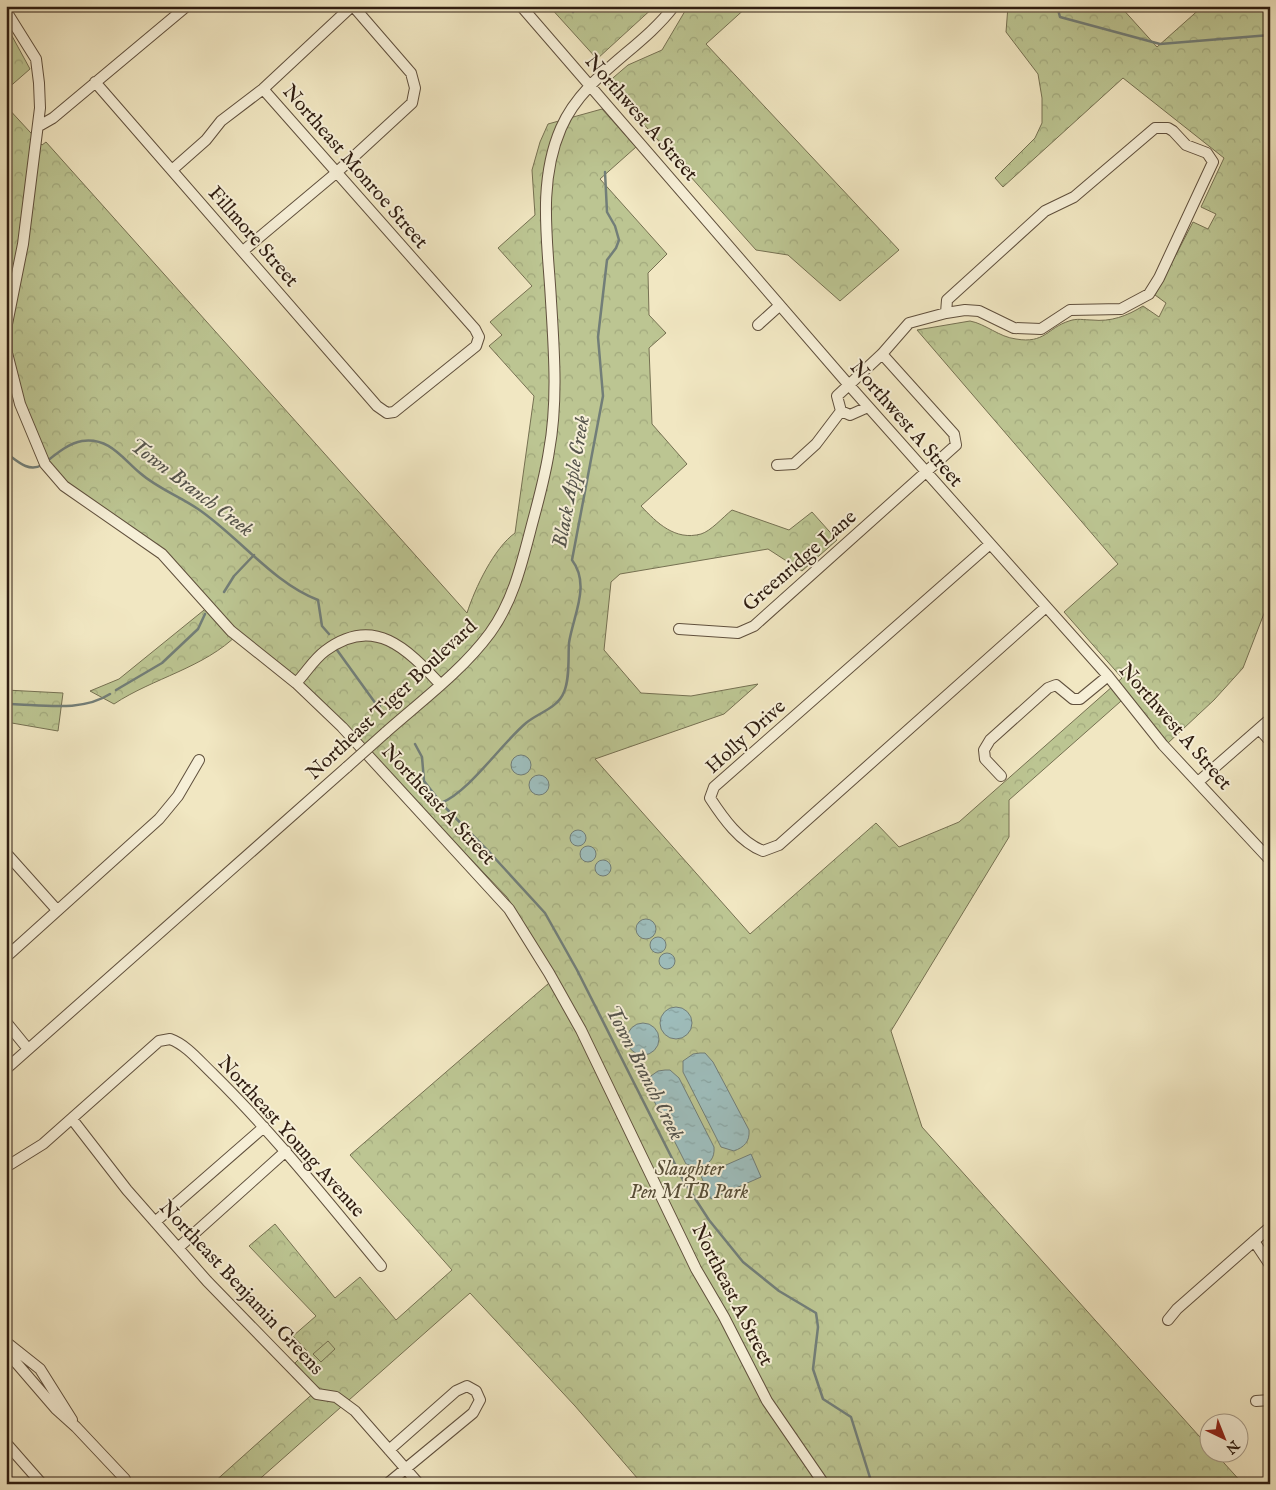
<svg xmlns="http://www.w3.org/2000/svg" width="1276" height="1490" font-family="'IM FELL English',serif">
<defs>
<pattern id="forest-crowns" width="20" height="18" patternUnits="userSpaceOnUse" patternTransform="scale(1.25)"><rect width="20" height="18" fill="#bcc592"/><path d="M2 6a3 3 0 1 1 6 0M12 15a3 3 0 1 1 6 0" fill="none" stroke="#a2a97d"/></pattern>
<pattern id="water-ripples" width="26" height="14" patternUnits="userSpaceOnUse" patternTransform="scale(1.25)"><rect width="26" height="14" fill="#9ebebd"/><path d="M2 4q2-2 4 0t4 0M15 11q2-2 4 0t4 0" fill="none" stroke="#88a3a1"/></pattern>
</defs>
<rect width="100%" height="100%" fill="#f1e7c2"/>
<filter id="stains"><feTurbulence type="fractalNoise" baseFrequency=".004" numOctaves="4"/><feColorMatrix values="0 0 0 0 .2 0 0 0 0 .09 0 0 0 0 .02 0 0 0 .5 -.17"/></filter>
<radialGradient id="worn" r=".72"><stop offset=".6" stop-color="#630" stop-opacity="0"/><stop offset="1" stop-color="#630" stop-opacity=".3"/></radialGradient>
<!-- forest -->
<path fill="url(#forest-crowns)" stroke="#767152" d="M549,6H655L597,59Z
M688,6H748L706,44L899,250L840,301L788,255L756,250L607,83L628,65L662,50Z
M1008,6H1120L1157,47L1203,6H1270V169L1265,175L1270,180V598L1243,668L1214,700L1168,743L1129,694L1009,800V837L891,1031L922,1127L1208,1446V1452L1215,1453L1243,1484H634L638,1479L575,1406L470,1293L254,1484H212L318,1389L295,1363L307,1351L293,1336L316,1316L249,1246L275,1224L335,1298L360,1277L396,1320L452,1270L350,1155L556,977L507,897L383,767L277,673L238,634C204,668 153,678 114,704L90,691L119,679L209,606L161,555L58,478L38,446L6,363V106L42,145L46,142L467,613C475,588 494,548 515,533L534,396L489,346L502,335L490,322L532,286L498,248L535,215L532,170L540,142L548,124L602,109L636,147L600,179L667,254L648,273L649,315L666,333L649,348L652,424L687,464L641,506C657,523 675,541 701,534C711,531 723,517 732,510L789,530L812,512L837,540L802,571L768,549L620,574L611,582L604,650L641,693L691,696L758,684L724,714L595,759L750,934L876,823L899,847L959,822L1122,678L1064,612L1118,564L917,330L970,321C986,324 999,337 1016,339C1045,344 1047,328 1069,321C1077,318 1084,320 1092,320C1111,322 1127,316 1143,306L1159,317L1166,303L1155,295L1193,222L1208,229L1216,214L1201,207L1224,158L1123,78L1003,187L995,178L1035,138L1042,123V98L1038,74L1006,32Z
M6,25L30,69L6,90Z
M6,690L63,693L58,731L6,722Z"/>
<!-- pitch -->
<path fill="#bcc592" stroke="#767152" d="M328,1341L335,1349L321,1362L313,1354Z"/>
<!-- water -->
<path fill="url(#water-ripples)" stroke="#727e78" d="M511 765a10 10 0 1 1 20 0a10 10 0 1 1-20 0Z
M529 785a10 10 0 1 1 20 0a10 10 0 1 1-20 0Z
M570 838a8 8 0 1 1 16 0a8 8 0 1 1-16 0Z
M580 854a8 8 0 1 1 16 0a8 8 0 1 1-16 0Z
M595 868a8 8 0 1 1 16 0a8 8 0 1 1-16 0Z
M636 929a10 10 0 1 1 20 0a10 10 0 1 1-20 0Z
M650 945a8 8 0 1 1 16 0a8 8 0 1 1-16 0Z
M659 961a8 8 0 1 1 16 0a8 8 0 1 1-16 0Z
M660 1023a16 16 0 1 1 32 0a16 16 0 1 1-32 0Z
M627 1039a16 16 0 1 1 32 0a16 16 0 1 1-32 0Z
M700,1053H705L713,1062L749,1130C750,1142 744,1147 734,1151L721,1147L683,1072V1061L693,1054Z
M665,1070H670L679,1078L714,1147C715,1159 709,1164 699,1168L686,1164L648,1089V1078L658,1071Z
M751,1154L761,1177L711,1199L701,1176Z"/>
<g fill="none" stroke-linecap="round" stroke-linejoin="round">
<!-- stream -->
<path stroke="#727e78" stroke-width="2.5" d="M1057,6L1060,17L1160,44L1270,35
M573,12L575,6
M6,453C16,460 28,473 42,465
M46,462C56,454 69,443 82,441C109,437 122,458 140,473C157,488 179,496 198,509C238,536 273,583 318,600L322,626L329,634
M224,592L234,576L254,555
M337,650L376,704L380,706
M116,690L162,663L198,629L205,614
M11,704C44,705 82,712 110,694
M415,744L422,757L424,781L441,803L491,854L545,913L577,970L683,1180L709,1220L743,1262L779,1291L816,1313L818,1327L813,1369L823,1399L851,1417L872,1484
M441,803C469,792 501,744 526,723C538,713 558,708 564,692C570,678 568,658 569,643C573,616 591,585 572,560L603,396L598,337L607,260L616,248L619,240L615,226L607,212L605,172"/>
<!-- minor casing -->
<g stroke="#60503d" stroke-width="12">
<path id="minor" d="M521,6L848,384L1108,676L1163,745L1270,860
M6,11L36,59L39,83L40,108L23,244L7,324V353L20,404L45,464L64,486L162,554L231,631L296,683L342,727L509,909L549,973L581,1030L696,1269L724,1317L767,1401L824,1484
M95,82L377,406L387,413L394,412L476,346L479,337L475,329L263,89
M39,126L53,118L187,6
M172,170L206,140L221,121L263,89L352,6
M243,251L336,173L412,103L415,88L411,73L353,6
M758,325L779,306
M868,407L850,415L841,411L837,396L882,354L909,323L946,313L965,310L979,311L1014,328L1041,329L1070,310L1121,309L1149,294L1159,278L1213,162L1207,153L1186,145L1173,131L1168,128H1155L1074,197L1045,211L947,300L946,313
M777,465L794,464L816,444L841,411
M990,544L714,787L710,798C723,818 740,842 763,851L779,845L1046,607
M679,629L738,633L754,626L956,445L954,434L882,354
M296,683C306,673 313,660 325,651C374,614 407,649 440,684
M1259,729L1270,741
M385,733C420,702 462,671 490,633C512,603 521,567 530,532C537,505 545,478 549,451C558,402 554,350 551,301C548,243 537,183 561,128C584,75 641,50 674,6
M1001,776L985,759L984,750L990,740L1048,688L1056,685L1073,699H1080L1108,676
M1198,782L1270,719
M6,853L57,910
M6,957L159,819L178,796L199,760
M6,1022L28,1049
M6,1069L347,767
M72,1119L127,1190L207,1281L317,1394L336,1397L355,1411L419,1484
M6,1167L43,1144L159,1041L170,1039C187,1045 200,1062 213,1074C274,1134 327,1201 381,1266
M155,1222L264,1127
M1254,1241L1270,1265
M178,1248L286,1151
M1168,1320L1177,1309L1270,1227
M6,1342L40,1369L72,1420
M6,1351L56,1409L76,1427L125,1479V1484
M1256,1401L1270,1400
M6,1443L42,1484
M387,1484L473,1413L480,1400L476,1391L467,1386L456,1391L389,1450"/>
</g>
<!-- minor -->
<use href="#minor" stroke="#f6efd7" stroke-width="10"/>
<!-- minor-bridge casing -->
<g stroke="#60503d" stroke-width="12" stroke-linecap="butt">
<path id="minor-bridge" d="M347,767L385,733"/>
</g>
<!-- minor-bridge -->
<use href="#minor-bridge" stroke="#f6efd7" stroke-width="10"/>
</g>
<g text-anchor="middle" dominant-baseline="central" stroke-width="4" stroke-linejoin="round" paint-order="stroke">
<!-- street labels -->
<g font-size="20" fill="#2f1d11" stroke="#f6efd7">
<text transform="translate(641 118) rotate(49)">Northwest A Street</text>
<text transform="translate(355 167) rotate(49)">Northeast Monroe Street</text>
<text transform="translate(253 237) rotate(49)">Fillmore Street</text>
<text transform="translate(906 424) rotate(49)">Northwest A Street</text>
<text transform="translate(800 561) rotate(-41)">Greenridge Lane</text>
<text transform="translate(392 700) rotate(-43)">Northeast Tiger Boulevard</text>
<text transform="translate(1175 727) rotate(49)">Northwest A Street</text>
<text transform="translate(746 737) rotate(-42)">Holly Drive</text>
<text transform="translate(438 805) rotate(47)">Northeast A Street</text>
<text transform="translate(291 1137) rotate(48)">Northeast Young Avenue</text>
<text transform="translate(241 1288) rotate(47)">Northeast Benjamin Greens</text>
<text transform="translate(732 1295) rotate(63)">Northeast A Street</text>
</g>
<!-- park labels -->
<g font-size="20" font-style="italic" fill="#594f38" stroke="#f6efd7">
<text x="689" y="1169">Slaughter<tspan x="689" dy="23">Pen MTB Park</tspan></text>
</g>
<!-- water labels -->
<g font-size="21" font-style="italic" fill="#56554d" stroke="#f6efd7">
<text transform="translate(572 482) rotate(-80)">Black Apple Creek</text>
<text transform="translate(191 488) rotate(37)">Town Branch Creek</text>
<text transform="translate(644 1073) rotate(63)">Town Branch Creek</text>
</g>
</g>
<!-- margin -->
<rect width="1276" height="1490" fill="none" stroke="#f1e7c2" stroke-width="25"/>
<rect x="8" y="8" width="1261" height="1475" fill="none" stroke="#2f1d11" stroke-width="2.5"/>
<rect x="12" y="12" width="1251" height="1465" fill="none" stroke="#2f1d11"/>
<!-- north arrow -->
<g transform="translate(1224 1438) rotate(137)"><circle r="24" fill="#f6efd7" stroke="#a69b88"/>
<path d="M0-4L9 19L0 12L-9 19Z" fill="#8f2418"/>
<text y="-8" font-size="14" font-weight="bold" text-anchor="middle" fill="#2f1d11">N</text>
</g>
<rect width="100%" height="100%" filter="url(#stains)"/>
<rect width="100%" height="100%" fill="url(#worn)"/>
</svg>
